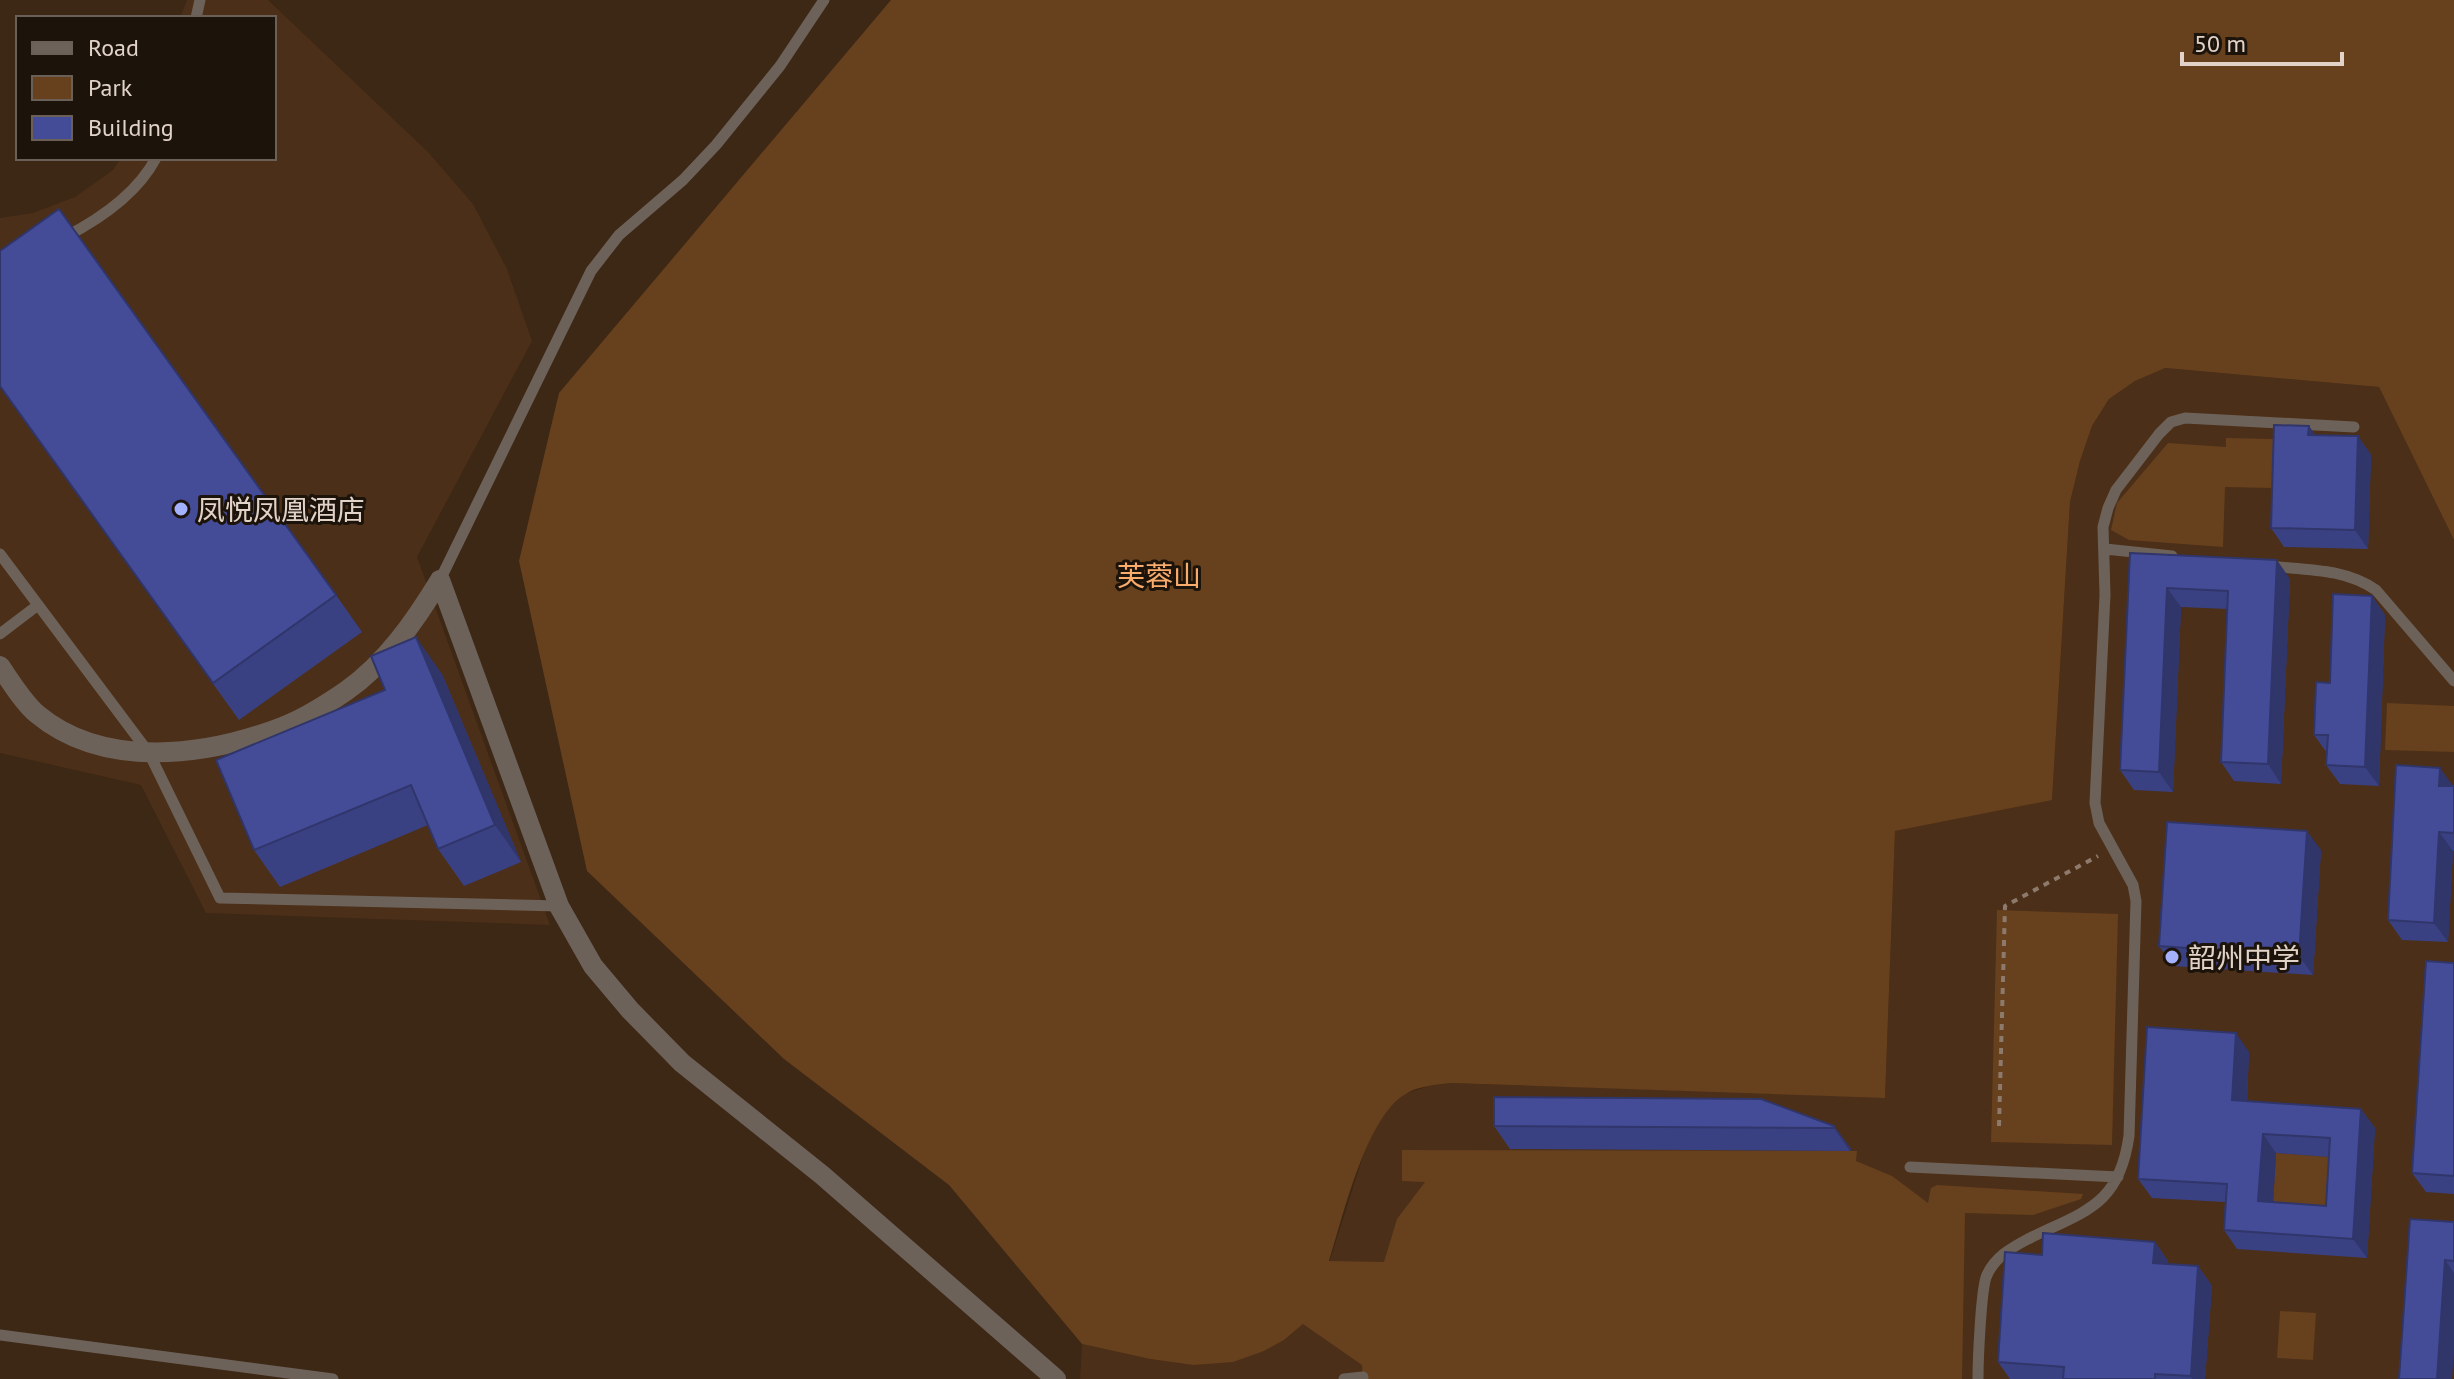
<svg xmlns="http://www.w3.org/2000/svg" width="2454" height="1379" font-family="'PT Sans','Noto Sans SC',sans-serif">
<rect width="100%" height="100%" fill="#3d2715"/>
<!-- built -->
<path fill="#4b2f18" d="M187,0H268L428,152L473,204L507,269L532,341L417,557L550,925L206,913L141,785L0,753V218L33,213L75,197L113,170L121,158H274V18H180Z
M2164,368L2379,387L2454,540V1379H1080L1082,1344L1150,1359L1193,1365L1264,1351L1284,1340L1303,1324L1318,1298L1363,1156L1375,1126L1389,1108L1404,1094L1429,1086L1451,1083L1885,1097L1895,831L2052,799L2070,502L2080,461L2092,426L2109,399L2135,381Z"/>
<!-- green -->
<path fill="#67401d" d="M891,0H2454V540L2379,387L2165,368L2135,381L2109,399L2092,426L2080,461L2070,502L2052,800L1895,831L1885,1098L1451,1083C1435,1085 1417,1086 1404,1095C1365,1120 1343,1217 1329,1261L1384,1262L1397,1219L1425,1182L1402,1181V1150L1857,1151L1856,1161L1892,1176L1928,1203L1931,1188L1937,1185L2083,1194L2081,1199L2033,1215L1965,1213L1962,1379H1363L1362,1365L1303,1324L1284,1340L1264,1351L1233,1362L1193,1365L1150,1359L1082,1344L949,1185L784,1059L587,871L519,561L559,393Z
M2226,438L2274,439L2273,488L2225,487L2223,547L2129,540L2111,530L2117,503L2168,443L2226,447Z
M2387,703L2454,706V752L2385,750Z
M1997,910L2118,914L2112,1145L1991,1142Z
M2276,1153L2344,1158L2340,1225L2272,1221Z
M2280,1311L2316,1313L2313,1360L2277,1358Z"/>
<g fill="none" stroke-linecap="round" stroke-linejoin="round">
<!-- path -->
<path stroke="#8d7a6c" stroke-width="4" stroke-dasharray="6 6" stroke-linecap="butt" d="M1999,1126L2005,906L2098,856"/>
<!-- service -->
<path stroke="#6d6259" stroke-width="11" d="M196,18L200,0
M65,237C100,219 137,194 156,158
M2105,549L2172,556
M0,554L149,753L220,898L559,906
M2268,566C2306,570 2344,568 2376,590L2454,681
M440,580L591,271L619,235L683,180L716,145L780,66L824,0
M0,634L38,605
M1910,1167L2118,1177
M0,1335L333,1379
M1344,1379L1363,1377
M1978,1379C1978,1362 1981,1286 1987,1275C1995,1257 2011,1248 2028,1239C2085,1211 2119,1206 2129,1136L2136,901L2133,885L2099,823L2095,803L2105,595L2103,527L2108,508L2116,490L2159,434L2171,422L2185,418L2354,427"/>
<!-- minor -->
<path stroke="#6d6259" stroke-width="20" d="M440,580L559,906L593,966L630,1010L682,1063L822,1175L1056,1379
M0,666C11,682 23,702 37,714C104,770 207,756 282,727C304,719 327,704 346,691C386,663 415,621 440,580"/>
</g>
<!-- wall -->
<path fill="#3a4183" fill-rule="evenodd" d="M0,387L336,595L362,632L239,720Z
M2309,426L2315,435L2358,436L2371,455L2368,549L2284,547L2271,528Z
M2130,553L2290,579L2281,784L2234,781L2221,762L2228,609L2181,607L2173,792L2134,790L2120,770Z
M2372,596L2385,615L2379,786L2340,784L2326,765L2327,753L2314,735L2330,683Z
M442,674L521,862L464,886L438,849L428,825L280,887L254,850L385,690Z
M2453,786L2454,851H2453L2448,942L2402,940L2388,920Z
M2321,850L2313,975L2173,966L2159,946Z
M2454,963V1194L2426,1192L2412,1173Z
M2249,1052L2247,1101L2361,1109L2375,1128L2367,1258L2237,1249L2224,1230L2225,1202L2152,1198L2138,1179ZM2276,1153L2329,1157L2326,1206L2273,1202Z
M1494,1126H1834L1851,1149L1850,1151L1510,1149Z
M2454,1222V1352L2399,1379Z
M2155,1242L2168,1261V1264L2198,1266L2212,1286L2205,1379H2010L1998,1362L2042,1255Z"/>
<!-- shaded-wall -->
<path fill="#30356a" d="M2309,426L2322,445L2308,435Z
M2358,436L2371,455L2368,549L2355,530Z
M2277,560L2290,579L2281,784L2268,764Z
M2167,588L2181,607L2173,792L2159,772Z
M2372,596L2385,615L2379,786L2365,767Z
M416,637L442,674L521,862L495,825Z
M2440,768L2454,787L2439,786Z
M2307,831L2321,850L2313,975L2299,956Z
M2439,832L2453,851L2448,942L2434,923Z
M2236,1033L2249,1052L2246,1120L2232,1100Z
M2361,1109L2375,1128L2367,1258L2353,1239Z
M1834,1126L1851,1149L1850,1151L1834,1128Z
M2263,1134L2276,1153L2272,1221L2258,1201Z
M2155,1242L2168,1261L2167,1282L2153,1263Z
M2445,1260L2454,1273V1352L2452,1379H2437Z
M2198,1266L2212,1286L2205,1379H2192L2191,1376Z"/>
<!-- building -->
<path fill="#444c98" stroke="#30356a" stroke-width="2" fill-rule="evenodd" d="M59,209L336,595L213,683L0,386V251Z
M2274,425L2309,426L2308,435L2358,436L2355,530L2271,528Z
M2130,553L2277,560L2268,764L2221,762L2228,591L2167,588L2159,772L2120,770Z
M2333,594L2372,596L2365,767L2326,765L2328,735H2314L2316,682L2330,683Z
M416,637L495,825L438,849L411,785L254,850L216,760L385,690L371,656Z
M2396,765L2440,768L2439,786H2454V833L2439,832L2434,923L2388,920Z
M2167,822L2307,831L2299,956L2159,946Z
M2426,961L2454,963V1176L2412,1173Z
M2147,1027L2236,1033L2232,1100L2361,1109L2353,1239L2224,1230L2227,1184L2138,1179ZM2263,1134L2330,1138L2326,1206L2258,1201Z
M1494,1097L1761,1099L1834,1126V1128L1494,1126Z
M2410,1219L2454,1222V1261L2445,1260L2437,1379H2399Z
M2043,1233L2155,1242L2153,1263L2198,1266L2191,1376L2155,1374V1379H2063L2064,1367L1998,1362L2005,1252L2042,1255Z"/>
<!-- markers -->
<g fill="#a4b1fc" stroke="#1c130b" stroke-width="3">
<circle cx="181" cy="509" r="8"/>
<circle cx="2172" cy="957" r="8"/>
</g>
<g text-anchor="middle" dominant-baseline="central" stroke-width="6" stroke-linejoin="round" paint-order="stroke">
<!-- poi labels -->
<g font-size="28" fill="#e2d3c8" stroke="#1c130b" text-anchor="start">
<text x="197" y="509">凤悦凤凰酒店</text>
<text x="2188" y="957">韶州中学</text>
</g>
<!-- park labels -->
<g font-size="28" fill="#f9ab6b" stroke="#1c130b">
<text x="1159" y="575">芙蓉山</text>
</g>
</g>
<!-- legend -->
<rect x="16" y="16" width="260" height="144" fill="#1c130b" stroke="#6b6057" stroke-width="2"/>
<rect x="32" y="42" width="40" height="12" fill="#6d6259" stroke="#6b6057" stroke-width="2"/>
<text x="88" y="56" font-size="24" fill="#e2d3c8">Road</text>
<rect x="32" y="76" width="40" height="24" fill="#67401d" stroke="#6b6057" stroke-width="2"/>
<text x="88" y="96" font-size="24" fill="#e2d3c8">Park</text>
<rect x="32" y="116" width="40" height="24" fill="#444c98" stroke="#6b6057" stroke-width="2"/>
<text x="88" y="136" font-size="24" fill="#e2d3c8">Building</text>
<!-- scale -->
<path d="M2182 52v12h160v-12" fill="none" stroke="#e2d3c8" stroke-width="4"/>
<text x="2194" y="52" font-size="24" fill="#e2d3c8" stroke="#1c130b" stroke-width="6" paint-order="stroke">50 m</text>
</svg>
